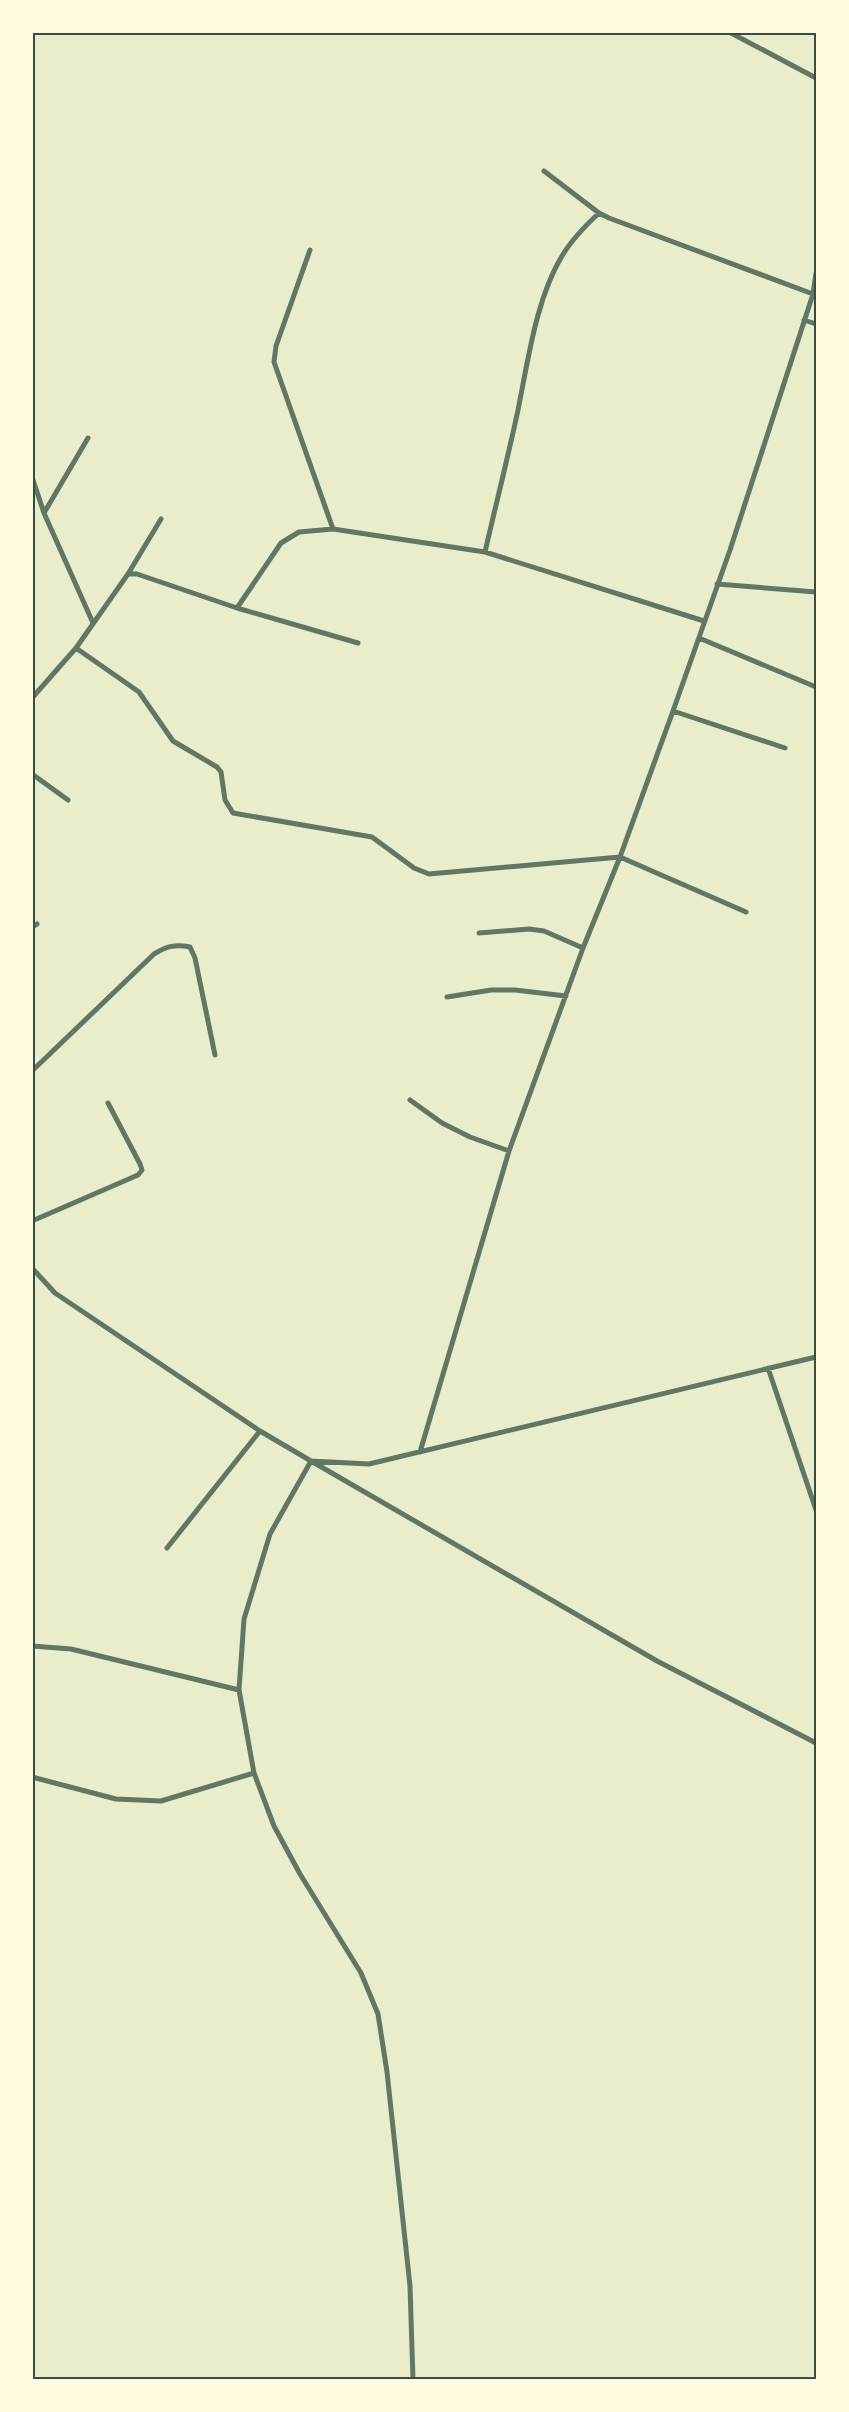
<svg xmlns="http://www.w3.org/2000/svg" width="849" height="2412" font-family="Signika,sans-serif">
<rect width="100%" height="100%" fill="#e9edc9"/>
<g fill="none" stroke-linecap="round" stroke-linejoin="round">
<!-- minor -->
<path stroke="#617663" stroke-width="5" d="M729,32L816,78
M544,171L599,213L609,218L813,294
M310,250L276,346L274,362L333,529
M804,320L816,324
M32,477L44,513L93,623
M44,513L88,438
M485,552C496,504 508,457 518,410C528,361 536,299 562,256C572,239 585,226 599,213
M128,574H137L237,608L358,643
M717,584L816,592
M237,608L281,543L299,532L333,529L485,552L704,621
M699,638L816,687
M76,648L139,692L173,741L217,767L221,772L225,800L233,813L372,837L414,868L429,874L620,857L746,912
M32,698L76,648L128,574L161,519
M673,711L785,748
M32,774L68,800
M32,927L37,924
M479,933L529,929L544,931L583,948
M447,997L491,990H515L566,996
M32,1071L154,954C167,946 175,944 190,947L195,958L215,1055
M410,1100L442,1123L470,1137L509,1151
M32,1221L138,1175L142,1170L140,1164L108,1103
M32,1268L55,1293L260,1431L311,1461L369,1464L816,1357
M768,1368L816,1510
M420,1452L509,1151L583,948L620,857L673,711L730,550L813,294L816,273
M167,1548L260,1431
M32,1646L71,1649L239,1690
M32,1777L116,1799L161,1801L254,1773
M413,2380L410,2286L387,2072L378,2014L361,1973L300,1874L274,1826L254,1773L239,1690L244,1619L270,1534L311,1461L657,1661L816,1743"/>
</g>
<!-- border -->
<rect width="849" height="2412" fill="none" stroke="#fefae0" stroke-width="68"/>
<rect x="34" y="34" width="781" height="2344" fill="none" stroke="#344e41" stroke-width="2"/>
</svg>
